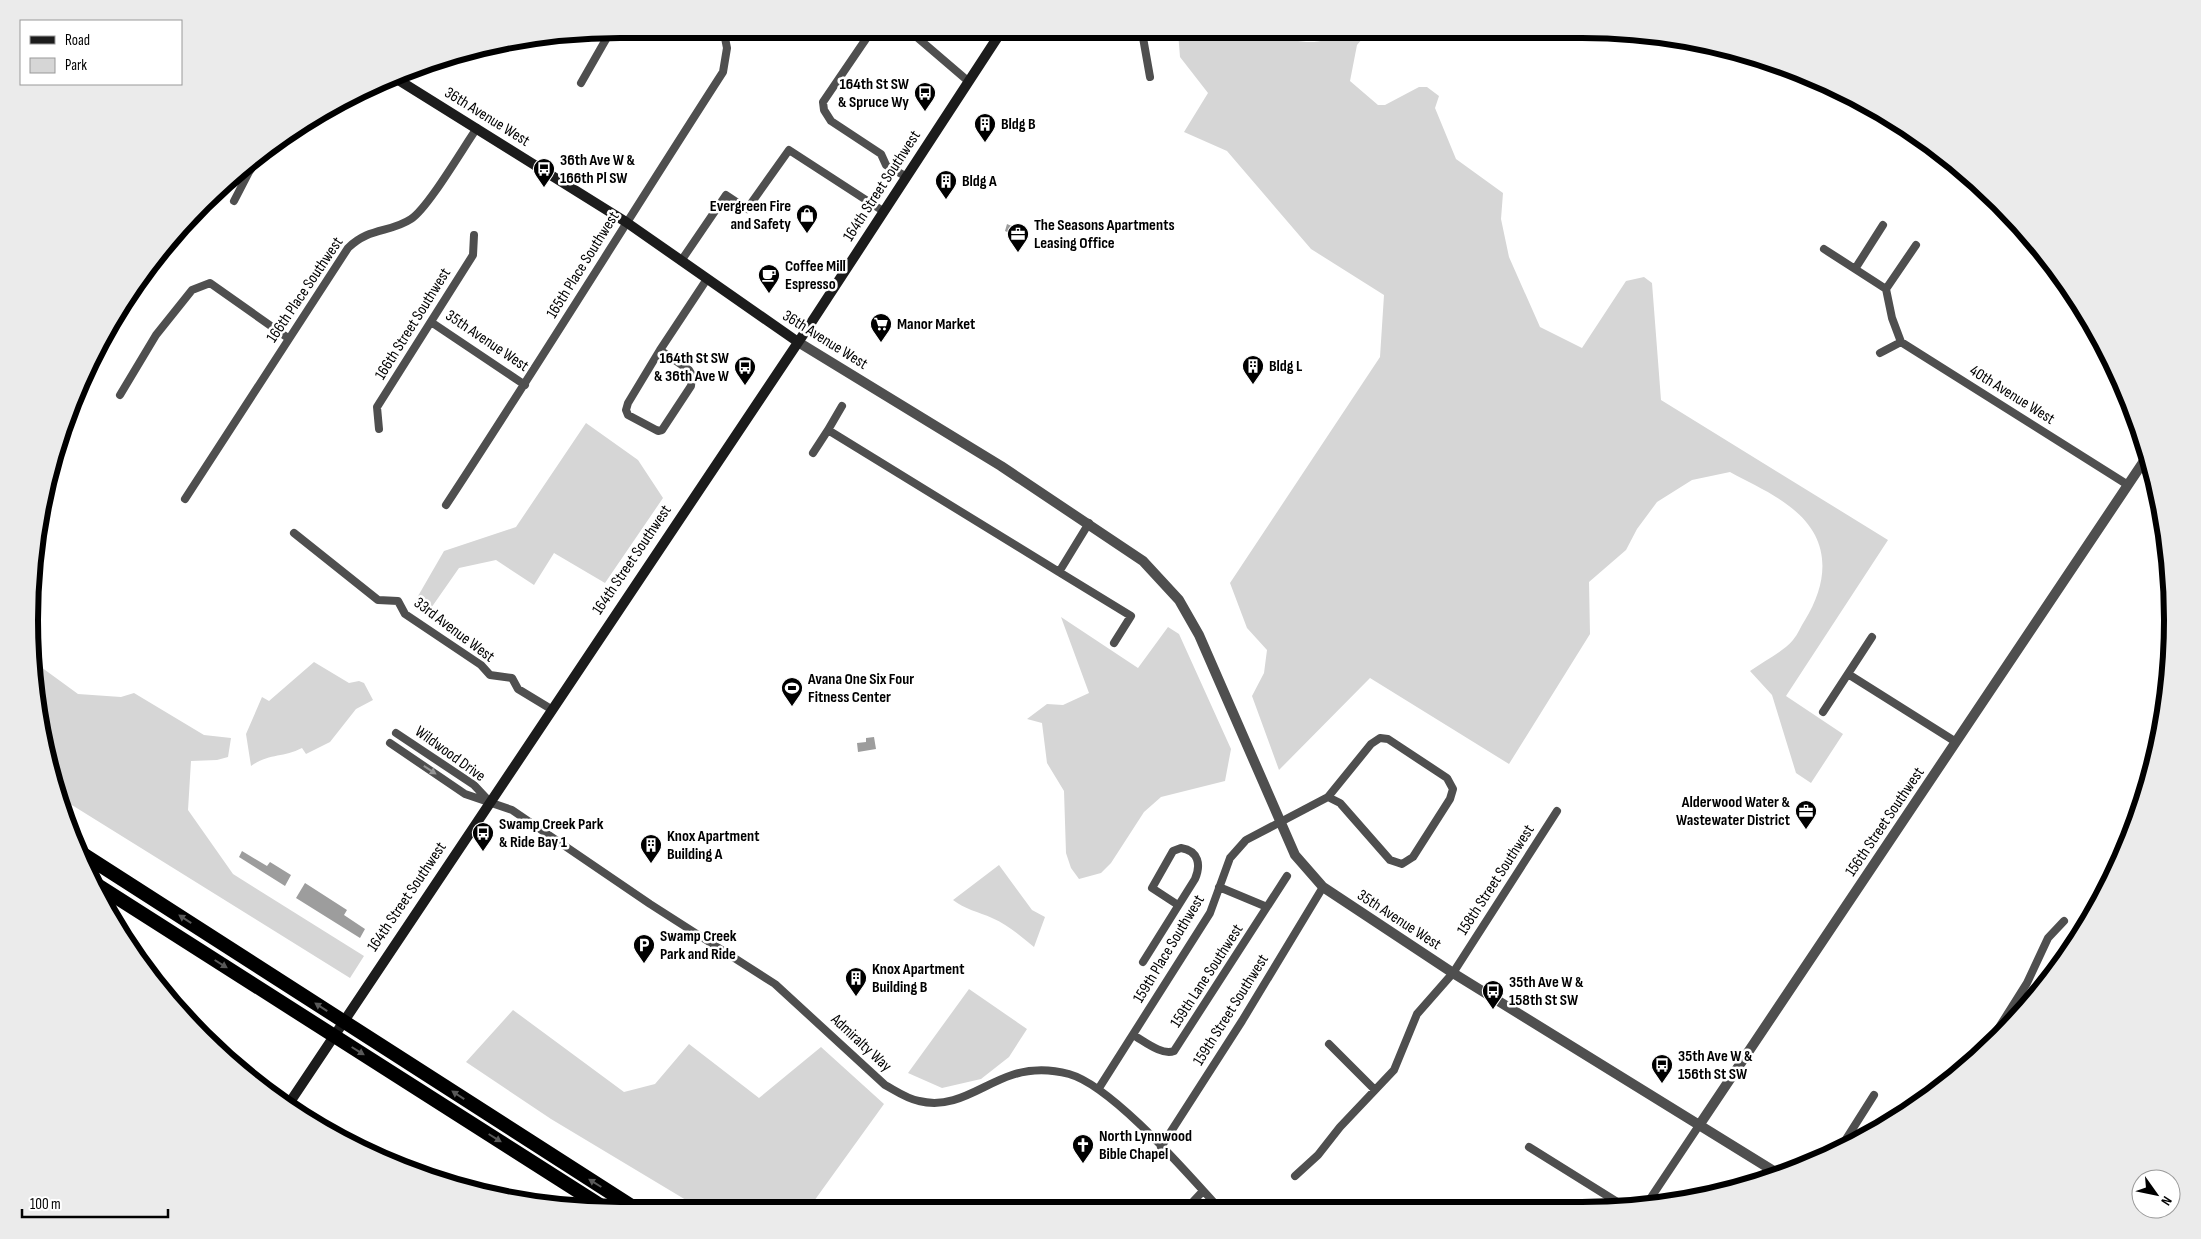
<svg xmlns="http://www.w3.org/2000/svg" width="2201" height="1239" font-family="'Sofia Sans Condensed',sans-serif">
<rect width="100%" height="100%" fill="#fff"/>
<!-- green -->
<path fill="#d6d6d6" d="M1289,31L1294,40C1310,44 1327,43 1341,31H1369L1357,45L1350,81L1378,105H1385L1419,87H1427L1439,96L1435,108L1456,159L1503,193L1501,219L1509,257L1540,327L1582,348L1626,281L1644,277L1652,283L1661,400L1888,540L1786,696L1843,734L1811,783L1796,773L1772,695L1750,671C1764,661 1783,652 1793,640C1798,634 1801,626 1805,620C1830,579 1831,537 1789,506C1771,492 1750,483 1730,472L1692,480L1657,502L1637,529L1626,550L1589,582L1590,634L1509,764L1370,678L1279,770L1252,696L1264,673L1267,650L1247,628L1230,583L1380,357L1384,295L1311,249L1227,151L1184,132L1208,93L1180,57L1178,32Z
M586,423L638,460L663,498L605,583L554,553L534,585L496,560L459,568L429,611L414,603L444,551L516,527Z
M1061,617L1138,668L1168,627L1179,634L1231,749L1225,781L1161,797L1144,812L1111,863L1101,873L1079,879L1071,868L1066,853L1064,791L1047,763L1042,723L1027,719L1047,704L1063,705L1089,693Z
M30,659L78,694L121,697L134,693L204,735L231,738L228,757L217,760L191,761L188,810L233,874L364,956L350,978L59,797L40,735Z
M314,662L349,683L359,681L364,683L373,700L356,709L330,742L306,754L302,748C283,758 269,753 251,766L246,734L262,697L269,701Z
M999,865L1032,910L1045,917L1034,947C1021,936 1008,925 992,918C979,912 964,909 953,900Z
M969,989L1027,1029L1009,1057L981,1079L942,1088L908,1073Z
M513,1010L624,1092L655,1084L689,1044L759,1098L821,1047L884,1104L809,1208L701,1209L551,1119L466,1062Z"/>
<!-- water -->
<path fill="#9d9d9d" d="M1007,224L1023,231L1021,238L1005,231Z
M874,737L876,749L858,752L857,743L866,742V738Z
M242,851L267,866L270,862L291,875L285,886L239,857Z
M305,883L347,910L344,915L365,929L360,938L296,898Z"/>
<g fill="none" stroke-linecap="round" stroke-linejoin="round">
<!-- minor -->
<path stroke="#4f4f4f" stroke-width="8" d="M1142,32L1150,77
M870,33L823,102L824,110L831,121L881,154L886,165L905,176
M912,33L968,81
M581,83L609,34
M234,201L249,172L265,148
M1824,249L1886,289L1892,318L1901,342
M681,261L726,195L747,209L789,150L883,211
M1855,269L1883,225
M1886,289L1916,245
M431,322L525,385
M660,350L689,370L692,375L691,386L662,430L658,431L628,415L626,410L628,403L660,350L707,279
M1880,353L1901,342L2128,485
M120,395L156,335L192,290L210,283L288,338
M379,429L377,407L473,255L474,235
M828,430L842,406
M813,453L828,430L1059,572L1089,523
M185,499L348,248C369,227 390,233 411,219C428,208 463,148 477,128
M446,505C540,362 630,216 723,72L727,48L724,33
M294,533L378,600L398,601L405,614L481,665L490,675L512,678L518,689L551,709
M1059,572L1131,616L1114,643
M1848,674L1956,742
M1823,712L1872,637
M396,733L474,785L488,800
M390,743L465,794L512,810L650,904L775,984L885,1085C896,1091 907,1099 919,1101C955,1110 981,1085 1012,1075C1030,1069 1050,1069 1069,1074C1112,1086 1186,1172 1218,1207
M1219,887L1267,907
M1143,962L1195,879C1201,865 1199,851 1181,848L1173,851L1152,888L1178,905
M1133,1035C1144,1041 1162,1056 1174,1051L1287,876
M1329,1044L1375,1090
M1986,1048L2027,983L2048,938L2064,921
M1099,1088L1210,913L1230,858L1246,840L1328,797L1371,744L1380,738L1388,739L1447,778L1453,789L1450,799L1413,857L1402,864L1390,860L1340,803L1328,797
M1843,1144L1874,1095
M1161,1147L1242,1021L1323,887
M1529,1147L1622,1205
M1295,1176L1318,1155L1340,1127L1394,1070L1417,1014L1453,973L1557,811
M1646,1205L1700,1124
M1188,1207L1203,1191"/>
<!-- tertiary -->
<path stroke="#4f4f4f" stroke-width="10" d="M798,342L1001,466L1143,561L1179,600L1199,635L1295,855L1323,887L1453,973L1780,1175
M1700,1124L2148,455"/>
<!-- secondary -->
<path stroke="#1c1c1c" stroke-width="10" d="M392,76L626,222L798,342
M288,1105L811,323L1001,32"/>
<!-- motorway -->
<path stroke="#000" stroke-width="14" d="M75,849L636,1209
M91,881L606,1209"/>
</g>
<!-- one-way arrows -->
<defs><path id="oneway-solid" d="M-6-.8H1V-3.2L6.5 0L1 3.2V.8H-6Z" transform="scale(1.25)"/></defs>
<use fill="#959595" href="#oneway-solid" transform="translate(430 770) rotate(34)"/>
<g fill="#595959">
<use href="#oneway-solid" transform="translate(185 919) rotate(-147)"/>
<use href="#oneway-solid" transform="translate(221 964) rotate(32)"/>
<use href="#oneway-solid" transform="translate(321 1007) rotate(-147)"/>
<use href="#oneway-solid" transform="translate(358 1051) rotate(32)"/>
<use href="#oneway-solid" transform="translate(458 1095) rotate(-147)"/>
<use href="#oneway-solid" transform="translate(495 1138) rotate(32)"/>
<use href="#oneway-solid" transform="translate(595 1183) rotate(-148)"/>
</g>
<!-- icons -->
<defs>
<g id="bus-pin" transform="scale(1.125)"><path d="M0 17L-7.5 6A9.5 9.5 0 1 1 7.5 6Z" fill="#000" stroke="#fff"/><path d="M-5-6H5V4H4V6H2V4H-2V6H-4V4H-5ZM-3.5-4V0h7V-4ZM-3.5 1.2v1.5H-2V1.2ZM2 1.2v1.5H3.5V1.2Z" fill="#fff"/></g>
<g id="building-pin" transform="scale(1.125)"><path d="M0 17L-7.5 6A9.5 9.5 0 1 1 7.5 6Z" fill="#000" stroke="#fff"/><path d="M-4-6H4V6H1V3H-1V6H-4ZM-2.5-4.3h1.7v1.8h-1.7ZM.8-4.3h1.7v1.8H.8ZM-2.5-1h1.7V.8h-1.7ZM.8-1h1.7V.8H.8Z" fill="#fff"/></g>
<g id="shop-pin" transform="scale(1.125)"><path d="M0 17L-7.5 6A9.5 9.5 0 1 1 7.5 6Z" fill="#000" stroke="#fff"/><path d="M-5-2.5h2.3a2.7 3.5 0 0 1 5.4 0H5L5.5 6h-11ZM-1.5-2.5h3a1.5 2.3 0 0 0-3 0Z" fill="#fff"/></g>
<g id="office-pin" transform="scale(1.125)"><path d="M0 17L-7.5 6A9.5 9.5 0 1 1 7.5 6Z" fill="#000" stroke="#fff"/><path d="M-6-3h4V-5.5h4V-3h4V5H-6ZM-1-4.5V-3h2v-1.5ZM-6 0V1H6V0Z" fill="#fff"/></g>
<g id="cafe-pin" transform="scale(1.125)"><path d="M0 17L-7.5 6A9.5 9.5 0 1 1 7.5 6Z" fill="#000" stroke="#fff"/><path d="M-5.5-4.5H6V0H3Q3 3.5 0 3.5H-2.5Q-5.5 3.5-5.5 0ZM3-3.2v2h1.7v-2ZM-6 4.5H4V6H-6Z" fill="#fff"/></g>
<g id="supermarket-pin" transform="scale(1.125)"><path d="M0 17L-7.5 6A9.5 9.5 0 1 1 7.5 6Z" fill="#000" stroke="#fff"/><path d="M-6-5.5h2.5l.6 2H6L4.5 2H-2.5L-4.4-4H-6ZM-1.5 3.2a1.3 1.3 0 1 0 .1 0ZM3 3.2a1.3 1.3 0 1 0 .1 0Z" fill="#fff"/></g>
<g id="stadium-pin" transform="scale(1.125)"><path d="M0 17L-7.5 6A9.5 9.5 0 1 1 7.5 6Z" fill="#000" stroke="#fff"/><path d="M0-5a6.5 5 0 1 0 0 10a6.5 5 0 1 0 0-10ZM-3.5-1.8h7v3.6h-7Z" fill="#fff"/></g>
<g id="parking-pin" transform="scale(1.125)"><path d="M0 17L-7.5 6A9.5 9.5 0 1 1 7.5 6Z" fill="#000" stroke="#fff"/><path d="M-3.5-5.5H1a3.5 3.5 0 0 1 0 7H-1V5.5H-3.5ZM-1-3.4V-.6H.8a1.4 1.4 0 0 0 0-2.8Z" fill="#fff"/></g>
<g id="church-pin" transform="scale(1.125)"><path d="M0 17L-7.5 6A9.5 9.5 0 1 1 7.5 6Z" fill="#000" stroke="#fff"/><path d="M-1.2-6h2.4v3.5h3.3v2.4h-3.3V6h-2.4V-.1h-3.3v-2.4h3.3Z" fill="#fff"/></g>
</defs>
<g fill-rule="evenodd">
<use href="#bus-pin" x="925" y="93"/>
<use href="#building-pin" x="985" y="124"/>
<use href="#bus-pin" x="544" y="169"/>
<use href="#building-pin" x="946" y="181"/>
<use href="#shop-pin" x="807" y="215"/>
<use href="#office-pin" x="1018" y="234"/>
<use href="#cafe-pin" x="769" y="275"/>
<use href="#supermarket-pin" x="881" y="324"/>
<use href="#building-pin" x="1253" y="366"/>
<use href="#bus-pin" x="745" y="367"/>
<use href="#stadium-pin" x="792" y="688"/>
<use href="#office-pin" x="1806" y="811"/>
<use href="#bus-pin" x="483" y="833"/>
<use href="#building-pin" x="651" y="845"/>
<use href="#parking-pin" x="644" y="945"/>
<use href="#building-pin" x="856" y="978"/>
<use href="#bus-pin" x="1493" y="991"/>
<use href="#bus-pin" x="1662" y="1065"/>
<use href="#church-pin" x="1083" y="1145"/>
</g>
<g text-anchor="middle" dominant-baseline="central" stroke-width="5" stroke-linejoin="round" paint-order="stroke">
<!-- poi labels -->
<g font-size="16" font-weight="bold" fill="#000" stroke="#fff" text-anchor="start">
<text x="909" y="84" text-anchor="end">164th St SW<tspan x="909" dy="18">&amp; Spruce Wy</tspan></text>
<text x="1001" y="124">Bldg B</text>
<text x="560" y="160">36th Ave W &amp;<tspan x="560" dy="18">166th Pl SW</tspan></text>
<text x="962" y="181">Bldg A</text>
<text x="791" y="206" text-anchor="end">Evergreen Fire<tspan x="791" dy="18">and Safety</tspan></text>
<text x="1034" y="225">The Seasons Apartments<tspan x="1034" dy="18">Leasing Office</tspan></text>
<text x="785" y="266">Coffee Mill<tspan x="785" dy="18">Espresso</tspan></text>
<text x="897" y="324">Manor Market</text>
<text x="729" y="358" text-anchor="end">164th St SW<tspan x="729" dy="18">&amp; 36th Ave W</tspan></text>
<text x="1269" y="366">Bldg L</text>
<text x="808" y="679">Avana One Six Four<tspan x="808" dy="18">Fitness Center</tspan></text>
<text x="1790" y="802" text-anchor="end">Alderwood Water &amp;<tspan x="1790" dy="18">Wastewater District</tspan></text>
<text x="499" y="824">Swamp Creek Park<tspan x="499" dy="18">&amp; Ride Bay 1</tspan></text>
<text x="667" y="836">Knox Apartment<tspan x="667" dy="18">Building A</tspan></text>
<text x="660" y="936">Swamp Creek<tspan x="660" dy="18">Park and Ride</tspan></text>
<text x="872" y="969">Knox Apartment<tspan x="872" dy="18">Building B</tspan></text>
<text x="1509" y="982">35th Ave W &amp;<tspan x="1509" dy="18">158th St SW</tspan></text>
<text x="1678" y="1056">35th Ave W &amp;<tspan x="1678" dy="18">156th St SW</tspan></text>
<text x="1099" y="1136">North Lynnwood<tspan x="1099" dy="18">Bible Chapel</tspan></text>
</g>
<!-- street labels -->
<g font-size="16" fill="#000" stroke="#fff">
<text transform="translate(487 117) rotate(32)">36th Avenue West</text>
<text transform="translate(882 186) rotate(-57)">164th Street Southwest</text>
<text transform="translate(583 265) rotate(-58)">165th Place Southwest</text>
<text transform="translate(305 290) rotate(-56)">166th Place Southwest</text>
<text transform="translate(413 324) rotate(-58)">166th Street Southwest</text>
<text transform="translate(825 340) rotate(32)">36th Avenue West</text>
<text transform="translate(487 341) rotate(34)">35th Avenue West</text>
<text transform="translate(2012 395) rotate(32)">40th Avenue West</text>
<text transform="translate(632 560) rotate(-56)">164th Street Southwest</text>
<text transform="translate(454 630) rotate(37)">33rd Avenue West</text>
<text transform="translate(450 754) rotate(36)">Wildwood Drive</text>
<text transform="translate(1885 822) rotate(-56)">156th Street Southwest</text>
<text transform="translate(1496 880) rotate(-57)">158th Street Southwest</text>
<text transform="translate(407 897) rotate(-56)">164th Street Southwest</text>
<text transform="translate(1399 920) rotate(33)">35th Avenue West</text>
<text transform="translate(1169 949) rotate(-59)">159th Place Southwest</text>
<text transform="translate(1207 976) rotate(-57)">159th Lane Southwest</text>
<text transform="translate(1231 1010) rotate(-58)">159th Street Southwest</text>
<text transform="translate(861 1043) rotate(43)">Admiralty Way</text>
</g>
</g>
<!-- crop -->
<path d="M0 0H2201V1239H0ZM620 38H1582A582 582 0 0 1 2164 620V620A582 582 0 0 1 1582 1202H620A582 582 0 0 1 38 620V620A582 582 0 0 1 620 38Z" fill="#ebebeb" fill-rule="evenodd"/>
<path fill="none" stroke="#000" stroke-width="6" d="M620 38H1582A582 582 0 0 1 2164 620V620A582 582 0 0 1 1582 1202H620A582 582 0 0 1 38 620V620A582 582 0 0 1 620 38Z"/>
<!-- legend -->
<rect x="20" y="20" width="162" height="65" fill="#ffffff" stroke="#999999"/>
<rect x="30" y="36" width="25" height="8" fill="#1c1c1c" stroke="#999999"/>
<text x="65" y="45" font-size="15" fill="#000000">Road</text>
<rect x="30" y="58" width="25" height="15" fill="#d6d6d6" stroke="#999999"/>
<text x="65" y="70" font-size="15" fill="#000000">Park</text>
<!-- north arrow -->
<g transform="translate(2156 1194) rotate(123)"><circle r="24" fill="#ffffff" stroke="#999999"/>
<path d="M0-4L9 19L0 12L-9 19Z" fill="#000000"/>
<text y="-8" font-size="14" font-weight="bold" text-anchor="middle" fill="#000000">N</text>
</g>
<!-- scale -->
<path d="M22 1209v8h146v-8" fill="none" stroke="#000000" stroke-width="2.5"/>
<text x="30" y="1209" font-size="15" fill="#000000" stroke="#ffffff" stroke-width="4" paint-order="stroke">100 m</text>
</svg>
